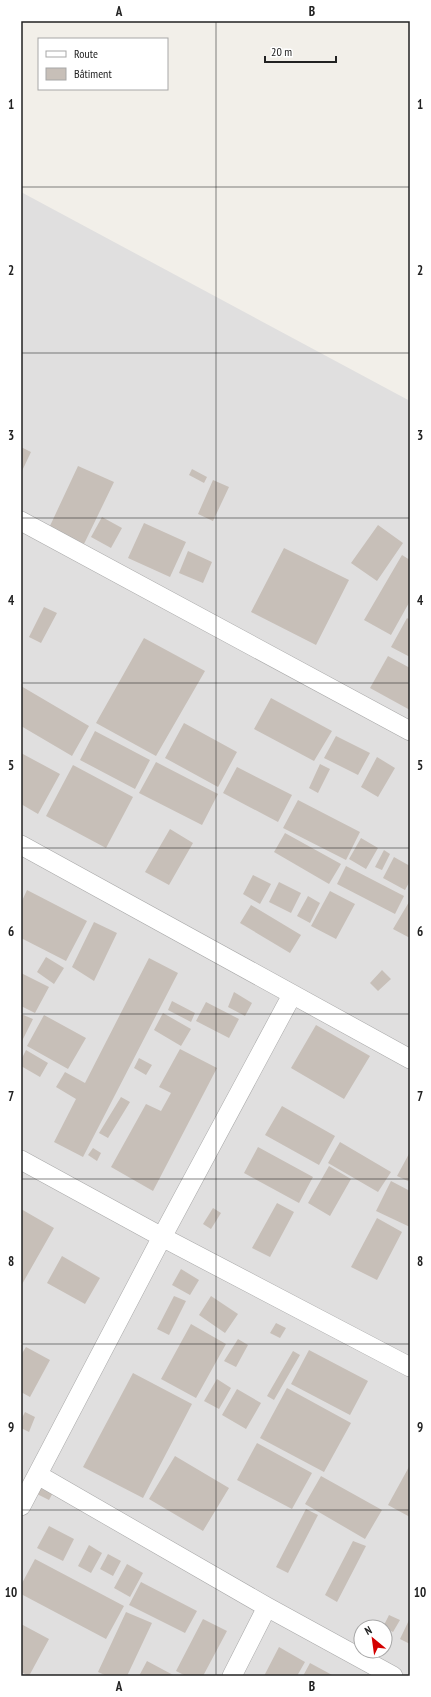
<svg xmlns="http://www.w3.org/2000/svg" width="431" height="1697" font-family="'PT Sans Narrow',sans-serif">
<rect width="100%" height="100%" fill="#f2efe9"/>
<!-- residential -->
<path fill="#e0dfdf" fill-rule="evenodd" d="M21,192L410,401V1676H21ZM361,1627H385V1651H361Z"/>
<!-- building -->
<path fill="#c7bfb8" d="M21,447L31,452L21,473Z
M78,466L114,482L84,544L49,528Z
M192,469L207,477L204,483L189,475Z
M213,480L229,487L213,521L198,514Z
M102,517L122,528L111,548L91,537Z
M144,523L186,542L170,577L128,558Z
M378,525L403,543L377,581L351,563Z
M284,548L349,580L316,645L251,612Z
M188,551L212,562L203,583L179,573Z
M402,555L410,560V601L391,635L364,620Z
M44,607L57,613L41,643L29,637Z
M407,618L410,620V657L391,647Z
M144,638L205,671L156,756L96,723Z
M388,656L410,668V710L370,688Z
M21,686L89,726L72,756L21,726Z
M271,698L332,731L314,761L254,729Z
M184,723L237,752L218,787L165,758Z
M95,731L150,760L135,789L80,760Z
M336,736L370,753L358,775L324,758Z
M21,753L60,774L38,814L21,804Z
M377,757L395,768L378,797L361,787Z
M156,762L218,794L202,825L139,793Z
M320,764L330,769L318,793L309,788Z
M73,765L133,797L106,848L46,816Z
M237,767L292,795L278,822L223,793Z
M298,800L360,832L346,860L283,828Z
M170,829L193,843L169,885L145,872Z
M285,833L341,864L329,884L274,852Z
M361,838L378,848L366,869L349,859Z
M384,850L390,854L382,870L375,867Z
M394,857L410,866V881L405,890L383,878Z
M346,866L404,896L395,914L337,884Z
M253,875L271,884L260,904L243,894Z
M279,882L301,893L291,913L269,902Z
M27,890L87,921L66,961L21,938V903Z
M330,891L355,904L336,939L311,926Z
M308,896L320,903L310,923L297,916Z
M409,902L410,903V938L393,929Z
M251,905L301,935L290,953L240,923Z
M94,922L117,933L94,981L72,967Z
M46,957L64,968L54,984L37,972Z
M149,958L178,973L83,1157L54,1142L76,1099L56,1087L65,1072L85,1083Z
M382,970L391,979L378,991L370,983Z
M21,973L49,987L35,1013L21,1006Z
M234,992L252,1003L245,1016L228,1007Z
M172,1001L195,1013L191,1022L168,1010Z
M206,1002L239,1019L229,1038L196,1021Z
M163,1013L191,1029L181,1046L154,1030Z
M21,1014L33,1019L21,1043Z
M44,1015L86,1038L68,1069L27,1046Z
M316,1025L370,1056L344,1099L291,1068Z
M180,1049L217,1068L153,1191L111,1167L146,1104L161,1111L171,1093L159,1087Z
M26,1050L48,1063L40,1077L21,1066V1060Z
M139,1058L152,1065L146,1075L134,1068Z
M121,1097L130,1102L108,1138L99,1133Z
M282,1106L335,1136L319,1165L265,1135Z
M340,1142L391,1172L378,1192L328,1163Z
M258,1147L313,1177L299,1203L244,1173Z
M93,1148L101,1153L97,1161L88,1155Z
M410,1152V1182L397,1176Z
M329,1166L351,1179L330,1216L308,1203Z
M391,1181L410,1191V1227L376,1211Z
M277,1203L294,1212L270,1257L252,1248Z
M213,1208L221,1213L211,1229L203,1224Z
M21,1209L54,1228L21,1286Z
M377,1218L402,1232L377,1280L351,1267Z
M62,1256L100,1278L85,1304L47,1283Z
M181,1269L199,1280L190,1295L172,1285Z
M174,1296L186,1301L169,1335L157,1329Z
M211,1296L238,1314L225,1333L199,1315Z
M276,1323L286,1328L280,1338L270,1333Z
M191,1324L226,1344L196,1398L161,1379Z
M238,1339L248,1345L236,1367L224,1361Z
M26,1347L50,1360L30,1397L21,1392V1355Z
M309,1350L368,1381L350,1415L291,1384Z
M293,1351L300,1355L274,1400L267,1396Z
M133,1373L192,1404L143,1498L83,1467Z
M217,1379L231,1388L219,1409L204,1401Z
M287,1388L351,1423L324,1472L260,1438Z
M237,1389L261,1403L246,1429L222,1415Z
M25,1412L35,1417L29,1432L21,1428V1420Z
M257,1443L312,1473L292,1509L237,1480Z
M175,1456L229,1488L203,1531L149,1499Z
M410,1465V1517L388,1505Z
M321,1476L382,1510L365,1539L305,1504Z
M41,1482L55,1489L49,1500L35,1493Z
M306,1509L318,1515L288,1573L276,1567Z
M49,1526L74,1539L63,1561L37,1548Z
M353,1541L366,1546L337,1602L325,1595Z
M89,1545L102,1553L91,1573L78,1566Z
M108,1554L121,1561L113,1576L100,1569Z
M35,1559L124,1606L106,1639L21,1594V1585Z
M127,1564L143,1573L130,1597L114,1588Z
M141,1582L197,1611L185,1633L129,1605Z
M126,1612L152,1623L127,1676H107L98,1672Z
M389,1615L400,1620L393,1632L383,1627Z
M410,1618V1644L400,1639Z
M203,1619L227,1631L203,1676H186L176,1671Z
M21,1624L49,1639L29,1676L21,1672Z
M279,1647L305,1662L297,1676H264Z
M147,1661L175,1676H139Z
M310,1663L334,1676H303Z"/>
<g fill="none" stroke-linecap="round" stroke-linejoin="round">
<!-- minor casing -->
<g stroke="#a9a9a9" stroke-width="20">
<path id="minor" d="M21,521L410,731
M21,845L410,1059
M21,1160L162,1237L410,1367
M38,1475L267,1607L393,1676
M21,1506L162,1237L292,995
M232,1676L267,1607"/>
</g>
<!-- minor -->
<use href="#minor" stroke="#fff" stroke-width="19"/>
</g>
<!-- grid -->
<path fill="none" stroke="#222" stroke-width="1" stroke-opacity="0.55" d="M216,21V1676M21,187H410M21,353H410M21,518H410M21,683H410M21,848H410M21,1014H410M21,1179H410M21,1344H410M21,1510H410"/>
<!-- border -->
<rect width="431" height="1697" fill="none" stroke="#ffffff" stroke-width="44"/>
<!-- legend -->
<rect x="38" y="38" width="130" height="52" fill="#ffffff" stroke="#a7a7a7"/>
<rect x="46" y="51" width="20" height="6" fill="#ffffff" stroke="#a7a7a7"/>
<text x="74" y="58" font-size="12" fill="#222222">Route</text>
<rect x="46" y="68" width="20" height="12" fill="#c7bfb8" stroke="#a7a7a7"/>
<text x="74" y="78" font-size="12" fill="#222222">Bâtiment</text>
<!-- north arrow -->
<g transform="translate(373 1639) rotate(331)"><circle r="19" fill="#ffffff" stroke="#a7a7a7"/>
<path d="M0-3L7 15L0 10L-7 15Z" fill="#d40000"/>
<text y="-6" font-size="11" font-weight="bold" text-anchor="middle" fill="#222222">N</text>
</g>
<!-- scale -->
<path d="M265 56v6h71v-6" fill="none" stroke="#222222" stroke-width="2"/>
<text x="271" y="56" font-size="12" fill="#222222" stroke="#ffffff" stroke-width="3" paint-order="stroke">20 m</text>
<rect x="22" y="22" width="387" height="1653" fill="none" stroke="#222" stroke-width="1.5"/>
<g font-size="13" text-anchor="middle" font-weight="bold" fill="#222">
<text x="119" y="16">A</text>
<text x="312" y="16">B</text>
<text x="11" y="109">1</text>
<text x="420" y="109">1</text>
<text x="11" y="275">2</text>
<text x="420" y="275">2</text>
<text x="11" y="440">3</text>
<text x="420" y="440">3</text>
<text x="11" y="605">4</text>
<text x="420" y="605">4</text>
<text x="11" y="770">5</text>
<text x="420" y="770">5</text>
<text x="11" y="936">6</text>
<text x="420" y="936">6</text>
<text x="11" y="1101">7</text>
<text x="420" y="1101">7</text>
<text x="11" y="1266">8</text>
<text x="420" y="1266">8</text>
<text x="11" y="1432">9</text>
<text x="420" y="1432">9</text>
<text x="11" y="1597">10</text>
<text x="420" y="1597">10</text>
<text x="119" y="1691">A</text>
<text x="312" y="1691">B</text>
</g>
</svg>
